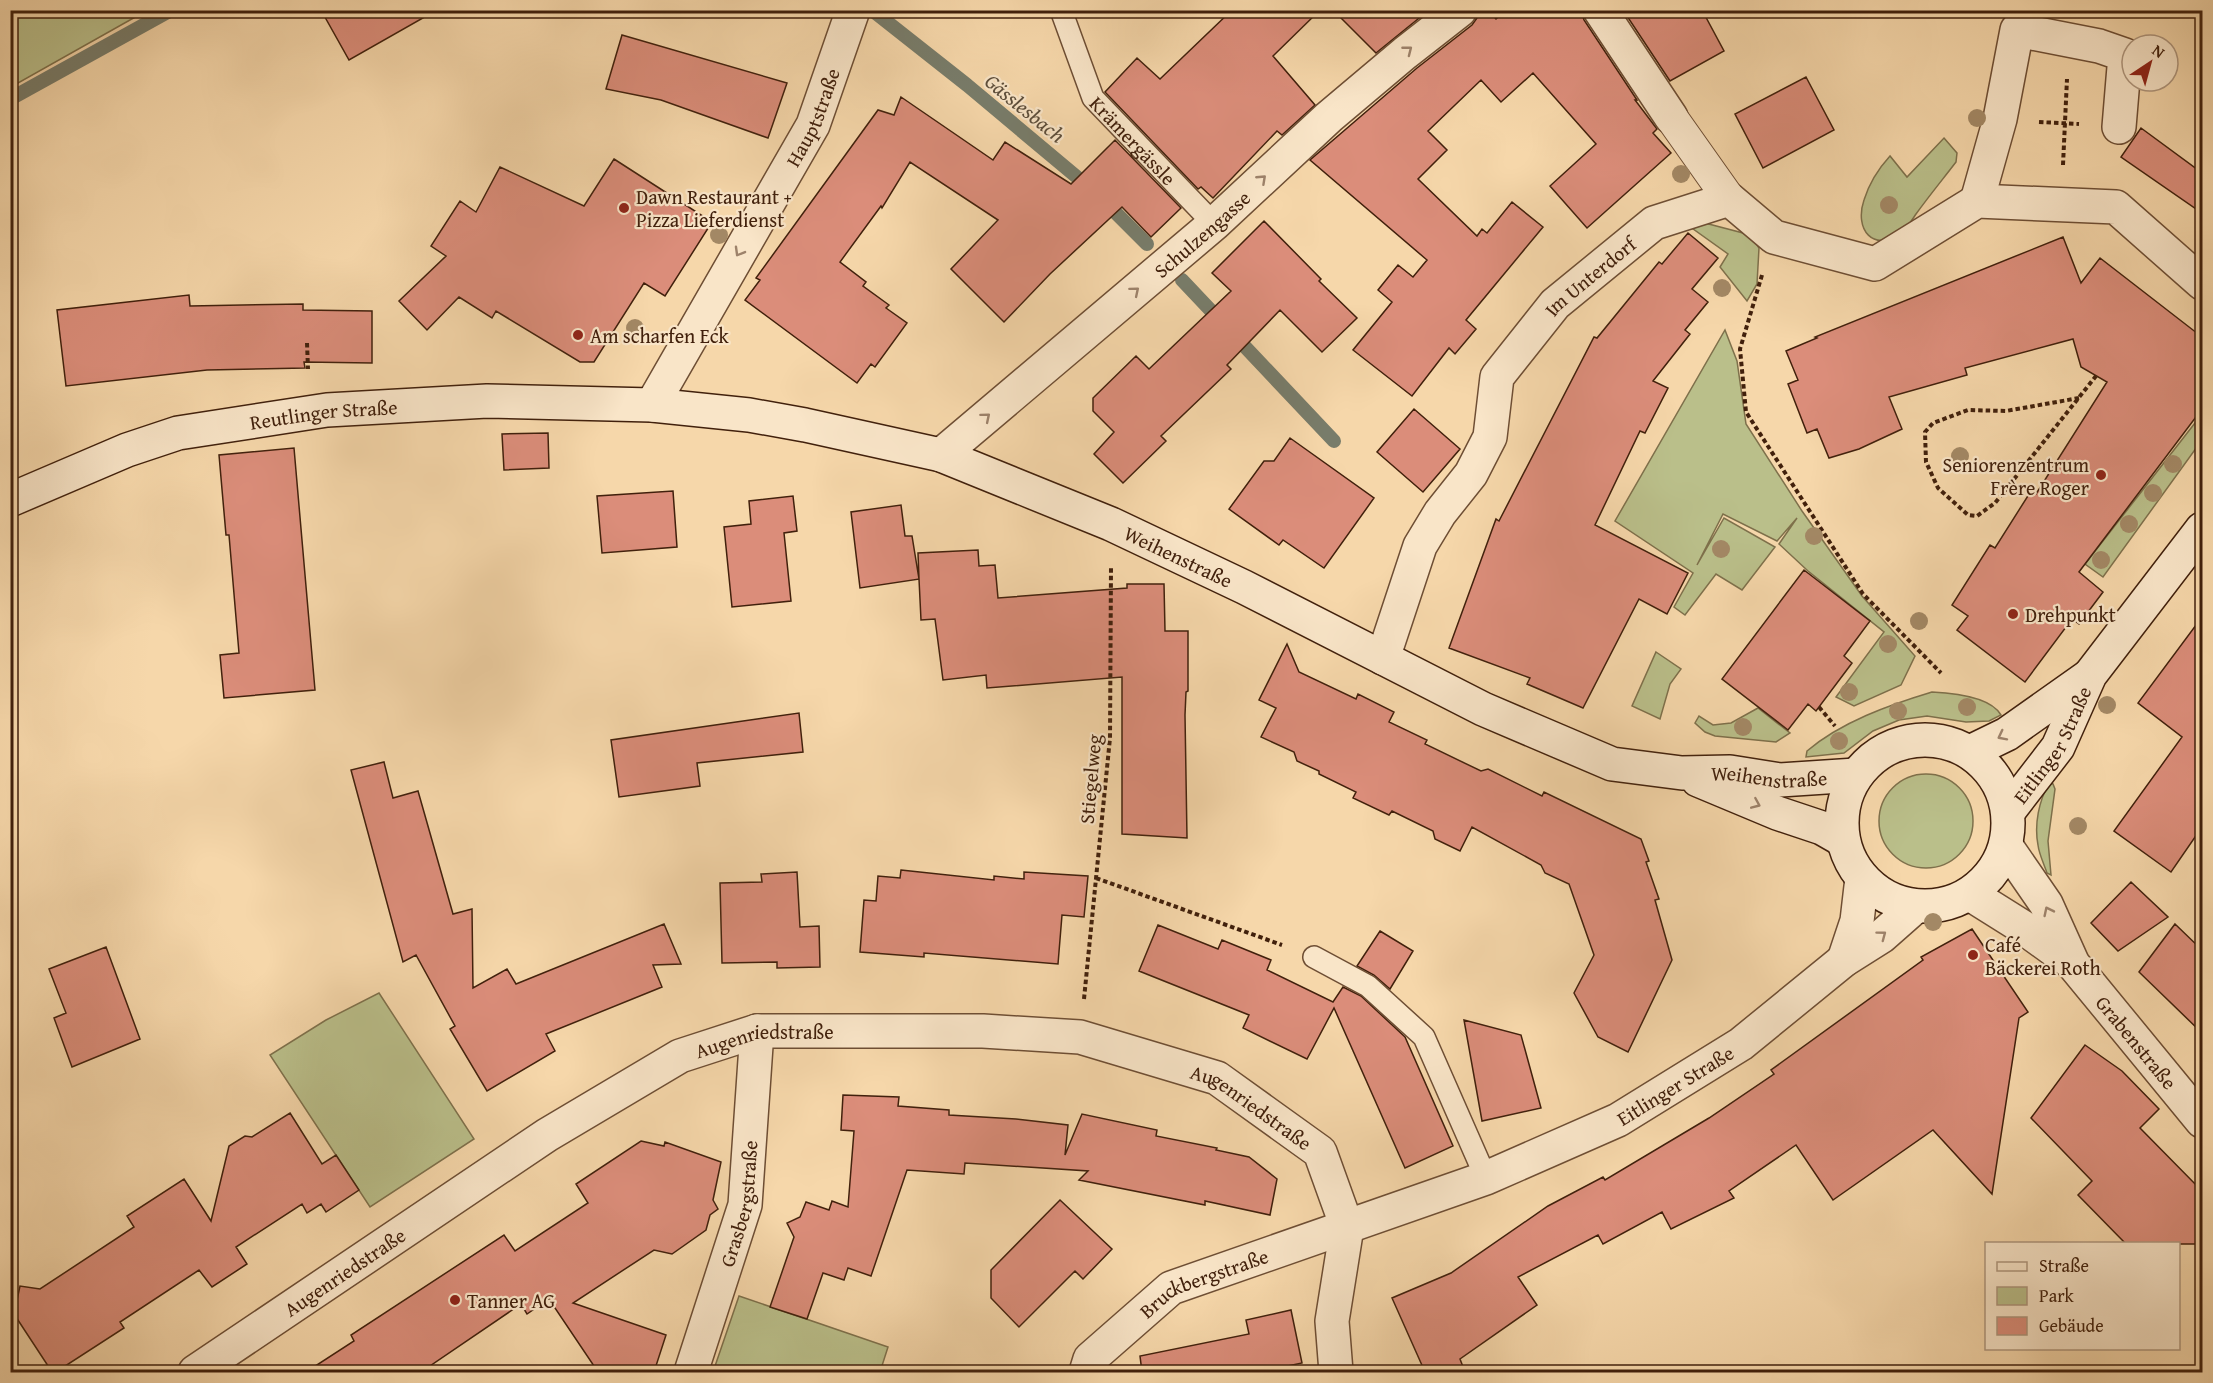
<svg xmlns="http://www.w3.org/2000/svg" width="2213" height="1383" font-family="'Gentium Book Plus',serif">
<rect width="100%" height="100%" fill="#f6d7aa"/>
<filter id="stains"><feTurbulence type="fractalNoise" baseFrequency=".00333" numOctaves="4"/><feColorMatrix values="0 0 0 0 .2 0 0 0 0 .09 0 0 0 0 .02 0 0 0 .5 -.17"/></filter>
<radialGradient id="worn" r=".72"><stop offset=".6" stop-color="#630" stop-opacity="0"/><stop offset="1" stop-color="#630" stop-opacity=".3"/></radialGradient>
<!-- green -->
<path fill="#babf8a" stroke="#7e704b" stroke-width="1.5" d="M11,10H146V11L11,87Z
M1944,138L1957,153L1956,162C1943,179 1929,196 1916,214C1912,220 1907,228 1902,232C1873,254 1854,229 1864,200C1869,184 1879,168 1890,156L1907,177Z
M1701,222L1743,233L1755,242L1759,248L1757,284L1747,301L1720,267L1728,254L1689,226Z
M1725,330L1737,361L1746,424L1802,511L1862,596L1915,656L1901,685L1854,706L1836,697L1884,632L1808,571L1779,544L1797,518L1777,541L1723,514L1697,565L1724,518L1775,547L1742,590L1716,574L1685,615L1674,607L1693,573L1615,521Z
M2202,414V440L2103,577L2085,564Z
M1656,652L1681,669L1670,684L1660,719L1632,706Z
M1932,692C1952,693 1990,696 2001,715L1989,721L1966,722L1927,716L1899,720L1873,731L1844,753L1806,757L1807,751C1841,722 1889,705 1932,692Z
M1758,708L1790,733L1776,742L1715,736L1705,732L1695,723L1699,716L1713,725L1731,723Z
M1879 821a47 47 0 1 1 94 0a47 47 0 1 1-94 0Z
M2049,783L2053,784L2055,789L2048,841L2051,875L2047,873C2044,864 2039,854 2038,845C2034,824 2039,801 2049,783Z
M379,993L474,1139L370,1207L270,1055L326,1020Z
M739,1296L888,1347L880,1372H713Z"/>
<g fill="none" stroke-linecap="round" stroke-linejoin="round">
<!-- stream -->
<path stroke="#787c6a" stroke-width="14" d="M872,10L967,85L1090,188
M10,99L171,10
M1104,201L1147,244
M1182,280L1334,441"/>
</g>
<!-- building -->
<path fill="#db8d7a" stroke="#41200c" stroke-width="1.5" d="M321,10H437L349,60Z
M1232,10H1320L1273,56L1315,105L1282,135L1277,131L1213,198L1201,187L1198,189L1105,92L1137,58L1160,79Z
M1333,10H1429L1376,53Z
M1478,10H1488L1496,19L1506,10H1581L1584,20L1637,100H1635L1657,129L1653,133L1671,153L1587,228L1550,186L1596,144L1533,73L1501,102L1481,80L1428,131L1447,150L1418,179L1477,236L1482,229L1487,233L1512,202L1543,227L1466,320L1476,329L1455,354L1449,348L1412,396L1353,350L1392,302L1378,290L1398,265L1413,277L1427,260L1310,160L1417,68L1472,25L1477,18Z
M1623,10H1702L1724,51L1670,81Z
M622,35L787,83L768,138L661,100L606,89Z
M1806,77L1834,130L1763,168L1735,114Z
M901,97L993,160L1005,142L1071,184L1115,140L1181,208L1151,237L1122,207L1050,274L1004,322L951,269L998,220L910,162L882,208L881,206L840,262L866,282L863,286L889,305L886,308L907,323L875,367L871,364L857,383L745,300L760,280L756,278L878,110L894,115Z
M2141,128L2202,173V213L2121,157Z
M614,159L712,222L665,296L644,283L594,362H580L496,311L492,318L459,297L427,330L399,301L446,256L431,246L460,201L476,212L500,167L584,206Z
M1264,221L1321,279L1319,281L1357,318L1322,352L1280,310L1227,365L1231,369L1161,436L1166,441L1123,483L1094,454L1114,432L1093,411V398L1136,356L1149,369L1231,291L1212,273Z
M1688,233L1718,258L1692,289L1708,302L1685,330L1690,334L1653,381L1668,388L1645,433L1640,431L1595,525L1688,573L1667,614L1639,599L1583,708L1527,684L1530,678L1449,648L1496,519L1499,521L1594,337L1597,338L1659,262L1662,264Z
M2063,237L2081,283L2100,258L2202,337V409L2079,572L2103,592L2079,624L2072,619L2025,682L1957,630L1968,616L1952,605L1990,545L1995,548L2031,491L2036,494L2107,382L2081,367L2073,339L1965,368L1967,375L1889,397L1902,429L1859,449L1829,458L1817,429L1807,433L1788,384L1798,380L1786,351L1817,338L1815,337Z
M189,295L190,306L303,304V310L372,311V363L304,362L305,368L207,370L66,386L57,310Z
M1414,409L1460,449L1423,492L1377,452Z
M548,433L549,468L504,470L502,434Z
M1290,438L1374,498L1324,568L1283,540L1279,545L1229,509L1264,461H1274Z
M294,448L315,690L224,698L220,655L239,653L229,535H226L219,455Z
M673,491L677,547L602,553L597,496Z
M793,496L797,531L784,533L791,601L732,607L724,527L751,524L749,501Z
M901,505L905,536H912L919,579L918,553L978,550L979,566L995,565L998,598L1127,588V584H1164L1165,631H1188V691L1186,692L1185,715L1187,838L1122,834V677L987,688L986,675L943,680L935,619L921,620L919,579L860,588L851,512Z
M1804,570L1870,621L1844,656L1852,663L1816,711L1808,704L1788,730L1722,679Z
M2202,617V827L2171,872L2114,831L2182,737L2138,703Z
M1287,644L1299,672L1356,699L1358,694L1394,712L1389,722L1427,740L1425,744L1481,771L1488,769L1542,796L1544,792L1641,839L1649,861L1646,862L1659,899L1655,900L1672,960L1628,1052L1598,1037L1574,993L1594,955L1569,884L1545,873L1541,865L1472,827L1460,851L1435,839L1433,831L1392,811L1389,815L1353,798L1356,792L1319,774V771L1297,761L1294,752L1261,737L1276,708L1259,700Z
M799,713L803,752L697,763L700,786L619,797L611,740Z
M384,762L393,798L418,791L453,914L472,909L473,988L507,969L516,984L664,924L681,964L653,965L662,987L546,1034L555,1051L487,1091L450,1029L455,1026L416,955L403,962L351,770Z
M901,870L994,880V876L1024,879V872L1088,876L1084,917L1062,915L1058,964L924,953V957L860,952L864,900L876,901L878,876L900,878Z
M797,872L800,927L819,926L820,967L777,968V962L722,963L720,883L762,882L761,874Z
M2131,882L2168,917L2118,951L2091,923Z
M2175,924L2202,950V1033L2139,972Z
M1158,925L1218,949L1222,940L1271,960L1267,970L1333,1002L1343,987L1361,996L1405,1037L1453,1146L1405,1168L1334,1008L1307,1059L1243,1028L1249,1015L1139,971Z
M1972,929L2028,1012L2019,1018L1992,1194L1933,1130L1833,1200L1796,1145L1729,1191L1734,1198L1671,1229L1662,1212L1603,1244L1598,1235L1518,1277L1537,1305L1460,1359L1465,1372H1425L1392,1298L1451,1273L1548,1206L1603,1177L1605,1180L1709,1118L1774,1074L1771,1070L1923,960L1921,957Z
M1380,931L1413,951L1390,989L1374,975L1357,966Z
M106,947L140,1039L72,1067L54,1018L66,1013L49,969Z
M1464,1020L1521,1035L1541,1108L1482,1121Z
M2085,1045L2122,1071L2159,1109L2140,1128L2202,1191V1244H2126L2078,1195L2092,1181L2031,1118Z
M843,1095L899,1097L898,1106L949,1110V1115L1016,1119L1068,1125L1065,1155L1082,1114L1157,1130L1156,1136L1217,1148L1216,1150L1249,1157L1277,1179L1270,1215L1205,1201V1205L1079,1180L1088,1171L965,1163L964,1174L907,1170L871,1276L848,1268L844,1280L823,1273L807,1319L770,1307L794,1237L787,1223L800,1217L806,1202L829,1210L832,1201L848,1207L854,1131L841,1130Z
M290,1113L322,1164L336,1155L359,1190L326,1212L321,1204L307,1213L302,1204L236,1247L247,1264L212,1287L199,1270L120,1322L124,1328L56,1372H52L14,1314L20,1286L40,1289L134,1227L127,1216L184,1179L211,1221L229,1146L245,1136L252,1137Z
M641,1141L664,1146L665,1142L721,1162L713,1200L718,1209L710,1215L706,1230L672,1254L654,1250L573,1303L666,1335L654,1372H598L549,1299L527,1314L521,1304L421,1372H306L354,1341L351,1335L504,1235L515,1251L588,1203L576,1184Z
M1060,1200L1112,1249L1083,1279L1075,1271L1019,1327L991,1298V1270Z
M1291,1310L1302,1363L1259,1372H1142L1140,1356L1249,1334L1246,1320Z"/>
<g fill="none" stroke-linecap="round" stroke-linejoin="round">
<!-- service casing -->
<g stroke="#6e4e34" stroke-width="24">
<g id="service">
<path id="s1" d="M1061,10L1093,98L1214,224"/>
<path d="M1314,957L1368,986L1424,1037L1486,1178"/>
</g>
</g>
<!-- pedestrian casing -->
<g stroke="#6e4e34" stroke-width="34">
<path id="pedestrian" d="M1671,117L1729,199"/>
</g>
<!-- minor casing -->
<g stroke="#6e4e34" stroke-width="36">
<g id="minor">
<path d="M1600,10L1671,117"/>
<path d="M1977,201L2000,119L2017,30L2099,46L2125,55L2119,127"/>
<path id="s2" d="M652,405L813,125L853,10"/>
<path id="s3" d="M941,455L1214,224L1329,117L1405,53L1460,10"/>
<path id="s4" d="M1383,658L1420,546L1440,513L1471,474L1490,437L1497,377L1555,304L1654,223L1729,199L1774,237L1875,264L1977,201L2116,207L2202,283"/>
<path id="s5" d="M2006,846L2046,904L2073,964L2202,1121"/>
<path d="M1970,894L2021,926L2071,962"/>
<path d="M1844,960L1857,921L1862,878"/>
<path id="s6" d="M195,1372L547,1135L680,1056L757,1031H983L1080,1037L1217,1078L1320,1152L1347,1227L1332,1321L1336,1372"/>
<path id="s7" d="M691,1372L745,1205L757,1031"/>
<path id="s8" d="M1086,1372L1090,1359L1171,1288L1486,1178L1618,1120L1741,1044L1844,960L1882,936L1916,906"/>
</g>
</g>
<!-- secondary casing -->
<g stroke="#41200c" stroke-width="36">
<g id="secondary">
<path id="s9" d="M10,500L127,450L178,433L327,410L487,401L652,405L749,415L805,425L941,455L1111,524L1244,587L1483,709L1612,764L1682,773L1730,772L1780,780L1856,775"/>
<circle cx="1925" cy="823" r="83"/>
<path d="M1970,752L2007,734L2089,676"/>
<path d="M1698,780L1777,813L1822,828L1843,840"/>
<path id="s10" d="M2008,812L2058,747L2090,675L2202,529"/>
</g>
</g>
<!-- path -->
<path stroke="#41200c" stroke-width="4" stroke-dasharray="4.5 3" stroke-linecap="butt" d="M2039,122L2079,124
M2063,165L2067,79
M1762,275L1740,349L1746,412L1863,594L1941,673
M307,343L308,369
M2079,398L2006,411L1968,410L1933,423L1925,432L1926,462L1938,488L1968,515L1977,516L1995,503L2096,376
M1819,707L1835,726
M1096,878L1282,945
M1084,999L1110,738L1111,567"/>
<!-- service -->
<use href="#service" stroke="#f9e5c8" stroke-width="21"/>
<!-- pedestrian -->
<use href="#pedestrian" stroke="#f9e5c8" stroke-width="32"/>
<!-- minor -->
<use href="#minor" stroke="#f9e5c8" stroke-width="33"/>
<!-- secondary -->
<use href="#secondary" stroke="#f9e5c8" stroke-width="33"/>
</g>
<!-- trees -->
<g fill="#a38865">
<circle cx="1977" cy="118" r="9"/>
<circle cx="1681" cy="174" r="9"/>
<circle cx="1889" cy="205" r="9"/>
<circle cx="719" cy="235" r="9"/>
<circle cx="1722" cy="288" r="9"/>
<circle cx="635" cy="328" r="9"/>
<circle cx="1960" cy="456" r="9"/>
<circle cx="2173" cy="464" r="9"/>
<circle cx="2153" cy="493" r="9"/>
<circle cx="2129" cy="524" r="9"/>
<circle cx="1814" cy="536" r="9"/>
<circle cx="1721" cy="549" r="9"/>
<circle cx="2101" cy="560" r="9"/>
<circle cx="1919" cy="621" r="9"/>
<circle cx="1888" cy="644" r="9"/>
<circle cx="1849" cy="692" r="9"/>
<circle cx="2107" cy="705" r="9"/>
<circle cx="1967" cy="707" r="9"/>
<circle cx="1898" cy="711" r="9"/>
<circle cx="1743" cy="727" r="9"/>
<circle cx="1839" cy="741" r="9"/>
<circle cx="2078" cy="826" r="9"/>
<circle cx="1933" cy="922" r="9"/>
</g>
<!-- one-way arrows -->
<defs><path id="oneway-chevron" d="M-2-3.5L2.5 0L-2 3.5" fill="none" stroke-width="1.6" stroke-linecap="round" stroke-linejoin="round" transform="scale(1.5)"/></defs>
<g stroke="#9d826a">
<use href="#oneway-chevron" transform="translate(1408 50) rotate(-38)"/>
<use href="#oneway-chevron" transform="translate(1262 179) rotate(-43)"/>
<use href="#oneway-chevron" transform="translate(739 252) rotate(120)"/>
<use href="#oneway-chevron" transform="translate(1135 291) rotate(-40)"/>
<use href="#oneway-chevron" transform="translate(986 417) rotate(-40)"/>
<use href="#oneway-chevron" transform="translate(2002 736) rotate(153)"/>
<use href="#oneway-chevron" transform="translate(1756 804) rotate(23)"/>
<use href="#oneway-chevron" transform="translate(2048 911) rotate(-116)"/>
<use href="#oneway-chevron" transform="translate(1882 935) rotate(-37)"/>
</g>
<!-- markers -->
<g fill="#8f2418" stroke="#f9e5c8" stroke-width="2">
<circle cx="624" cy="208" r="6"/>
<circle cx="578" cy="335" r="6"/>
<circle cx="2101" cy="475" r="6"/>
<circle cx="2013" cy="614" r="6"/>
<circle cx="1973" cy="955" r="6"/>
<circle cx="455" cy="1300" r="6"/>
</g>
<g text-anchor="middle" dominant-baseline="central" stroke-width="4.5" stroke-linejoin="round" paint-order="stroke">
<!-- street labels -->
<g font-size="20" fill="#41200c" stroke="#f9e5c8">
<text stroke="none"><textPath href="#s2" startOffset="330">Hauptstraße</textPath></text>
<text stroke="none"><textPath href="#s1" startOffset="152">Krämergässle</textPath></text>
<text stroke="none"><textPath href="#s3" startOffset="342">Schulzengasse</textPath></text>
<text stroke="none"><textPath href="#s4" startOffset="446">Im Unterdorf</textPath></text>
<text stroke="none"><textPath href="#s9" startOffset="328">Reutlinger Straße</textPath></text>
<text stroke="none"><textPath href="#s9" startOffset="1209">Weihenstraße</textPath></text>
<text stroke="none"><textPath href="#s10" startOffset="81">Eitlinger Straße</textPath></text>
<text stroke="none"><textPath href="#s9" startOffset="1848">Weihenstraße</textPath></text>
<text transform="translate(1090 779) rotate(-85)">Stiegelweg</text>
<text stroke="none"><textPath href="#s6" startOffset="666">Augenriedstraße</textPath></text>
<text stroke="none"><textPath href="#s5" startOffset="237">Grabenstraße</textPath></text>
<text stroke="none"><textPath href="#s8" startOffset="666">Eitlinger Straße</textPath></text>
<text stroke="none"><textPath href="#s6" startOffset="1170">Augenriedstraße</textPath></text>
<text stroke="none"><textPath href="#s7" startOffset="176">Grasbergstraße</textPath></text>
<text stroke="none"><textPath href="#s6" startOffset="180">Augenriedstraße</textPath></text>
<text stroke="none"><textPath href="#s8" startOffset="153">Bruckbergstraße</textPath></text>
</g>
<!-- poi labels -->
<g font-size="20" fill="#41200c" stroke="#f9e5c8" text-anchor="start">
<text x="636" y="196">Dawn Restaurant +<tspan x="636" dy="23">Pizza Lieferdienst</tspan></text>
<text x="590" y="335">Am scharfen Eck</text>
<text x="2089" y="464" text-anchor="end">Seniorenzentrum<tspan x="2089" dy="23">Frère Roger</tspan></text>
<text x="2025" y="614">Drehpunkt</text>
<text x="1985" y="944">Café<tspan x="1985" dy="23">Bäckerei Roth</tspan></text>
<text x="467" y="1300">Tanner AG</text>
</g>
<!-- water labels -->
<g font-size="21" font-style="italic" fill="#5d4e3b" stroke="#f9e5c8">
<text transform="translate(1025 108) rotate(39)">Gässlesbach</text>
</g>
</g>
<!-- margin -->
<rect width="2213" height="1383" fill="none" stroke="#f6d7aa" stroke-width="36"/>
<rect x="12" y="12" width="2189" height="1359" fill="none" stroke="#41200c" stroke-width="3"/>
<rect x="18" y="18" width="2177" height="1347" fill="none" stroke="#41200c" stroke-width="1.5"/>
<!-- legend -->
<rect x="1985" y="1242" width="195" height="108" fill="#f9e5c8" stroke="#af967d" stroke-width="1.5"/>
<rect x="1997" y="1262" width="30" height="9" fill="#f9e5c8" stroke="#af967d" stroke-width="1.5"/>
<text x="2039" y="1272" font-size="18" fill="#41200c">Straße</text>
<rect x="1997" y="1287" width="30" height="18" fill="#babf8a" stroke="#af967d" stroke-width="1.5"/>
<text x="2039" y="1302" font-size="18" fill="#41200c">Park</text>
<rect x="1997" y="1317" width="30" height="18" fill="#db8d7a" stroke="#af967d" stroke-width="1.5"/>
<text x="2039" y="1332" font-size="18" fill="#41200c">Gebäude</text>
<!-- north arrow -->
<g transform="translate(2150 63) rotate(36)"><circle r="28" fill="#f9e5c8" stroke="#af967d" stroke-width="1.5"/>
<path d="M0-4.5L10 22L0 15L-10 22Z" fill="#8f2418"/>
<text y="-9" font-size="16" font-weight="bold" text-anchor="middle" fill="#41200c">N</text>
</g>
<rect width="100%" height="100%" filter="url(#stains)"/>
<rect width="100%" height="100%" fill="url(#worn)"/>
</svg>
